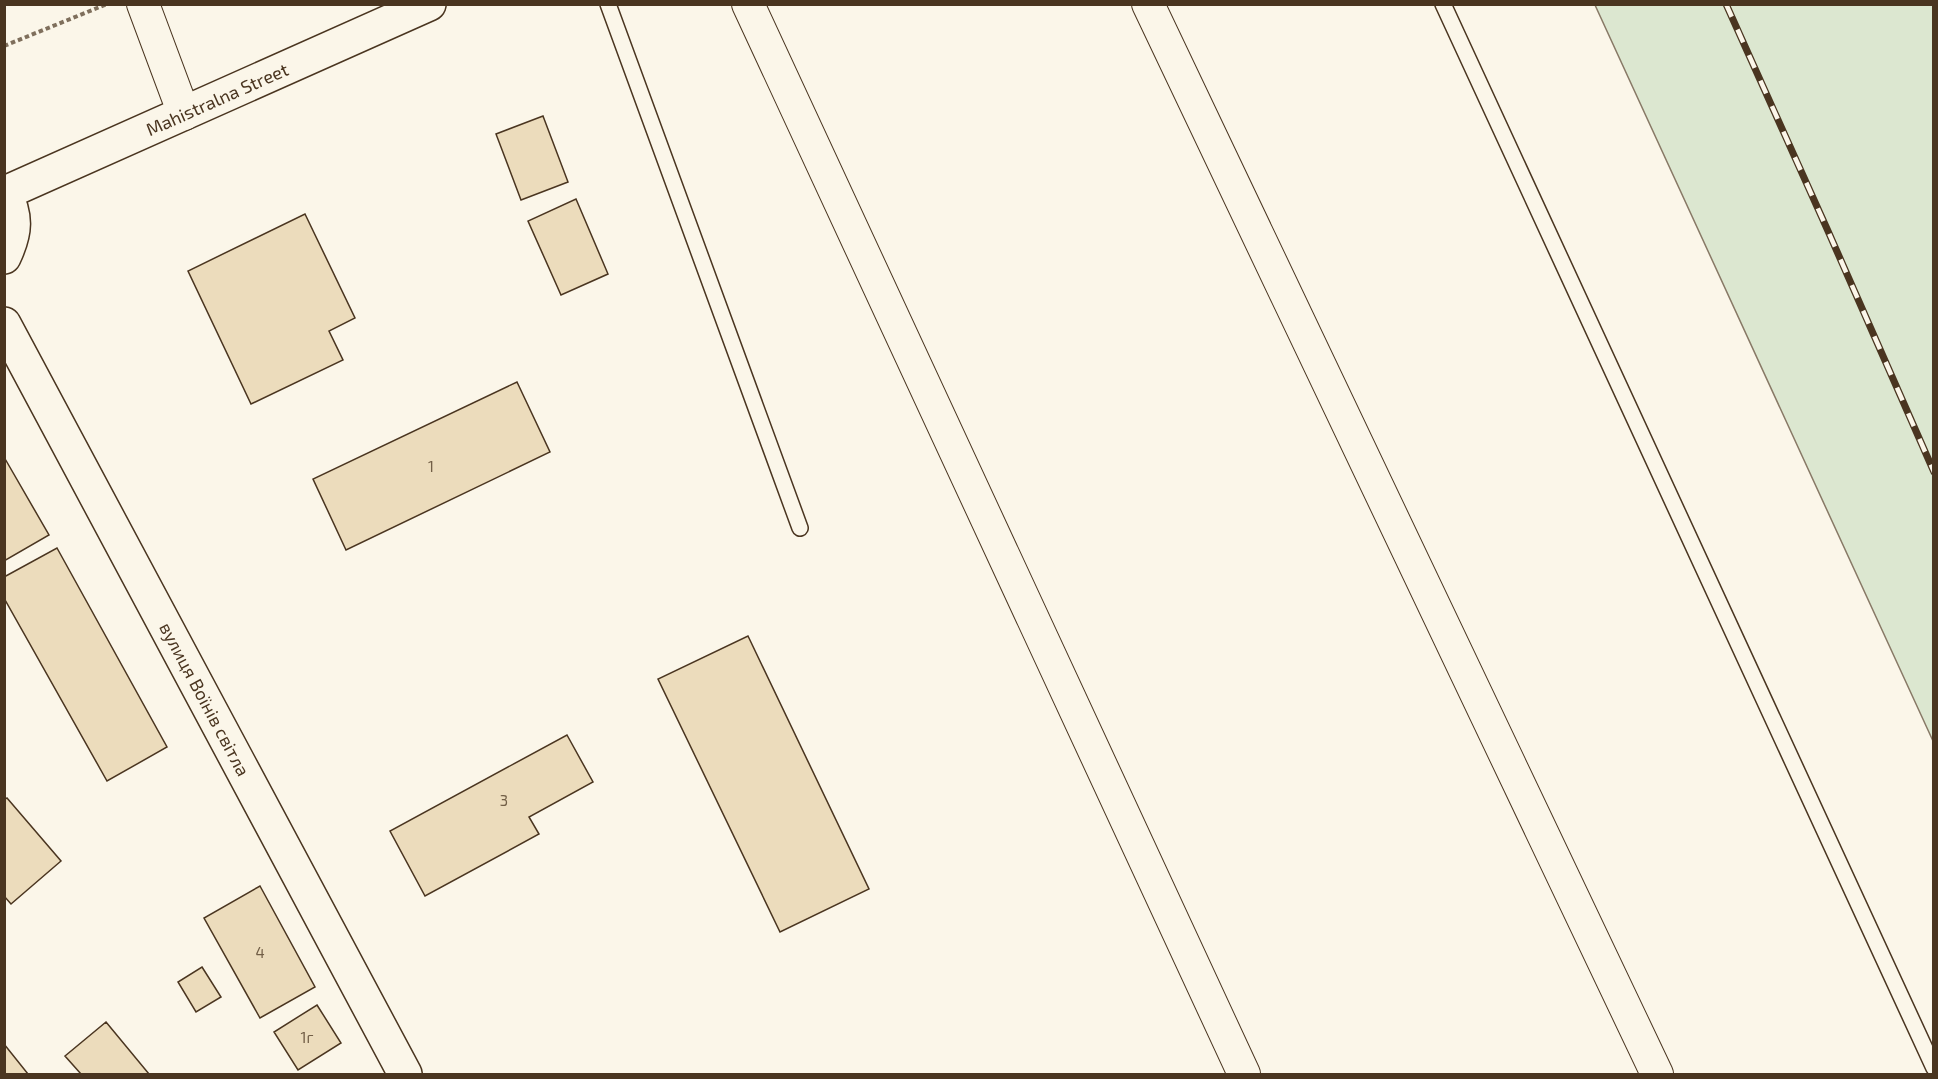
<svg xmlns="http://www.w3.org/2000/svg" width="1938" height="1079" font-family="'Exo 2',sans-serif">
<rect width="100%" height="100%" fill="#fbf6e9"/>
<!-- green -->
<path fill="#dce7d0" stroke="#887966" stroke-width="1.5" d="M1595,5H1933V741Z"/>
<!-- building -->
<path fill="#ecdcbc" stroke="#4a3520" stroke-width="1.5" d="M543,116L568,182L521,200L496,134Z
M576,199L608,274L561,295L528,221Z
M305,214L355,318L329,331L343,360L251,404L188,271Z
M517,382L550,452L346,550L313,479Z
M4,457L49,535L4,561Z
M57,548L167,747L107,781L4,598V577Z
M748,636L869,889L780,932L658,679Z
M567,735L593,782L529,817L539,834L425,896L390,831Z
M7,798L61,861L11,904L4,896V800Z
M260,886L315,987L260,1018L204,918Z
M202,967L221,997L196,1012L178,982Z
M317,1005L341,1043L298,1070L274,1032Z
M106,1022L149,1074H81L65,1056Z
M4,1044L28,1074H4Z"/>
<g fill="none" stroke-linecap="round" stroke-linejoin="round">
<!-- lane casing -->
<g stroke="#4a3520" stroke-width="18">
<path id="lane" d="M608,4L800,528
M1443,4L1934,1068"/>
</g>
<!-- street casing -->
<g stroke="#4a3520" stroke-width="34">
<path id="street" d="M143,4L184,114
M748,4L1244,1074
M1148,4L1657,1074"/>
</g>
<!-- secondary casing -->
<g stroke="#4a3520" stroke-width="36">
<path id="secondary" d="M4,191C17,216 16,232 4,257
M5,193L429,4
M4,324L405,1074"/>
</g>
<!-- path -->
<path stroke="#7f6f5c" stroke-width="4" stroke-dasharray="4.5 3" stroke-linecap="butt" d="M4,46L107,4"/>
<!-- lane -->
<use href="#lane" stroke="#fbf6e9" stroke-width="15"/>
<!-- street -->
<use href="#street" stroke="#fbf6e9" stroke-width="32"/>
<!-- secondary -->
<use href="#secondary" stroke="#fbf6e9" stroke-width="33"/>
<!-- rail casing -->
<g stroke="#4a3520" stroke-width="7">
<path id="rail" d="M1726,4L1828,231L1934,472"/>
</g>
<!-- rail -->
<use href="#rail" stroke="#fbf6e9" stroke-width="4.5" stroke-dasharray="14" stroke-linecap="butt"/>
</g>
<g text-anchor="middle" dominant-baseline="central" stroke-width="4.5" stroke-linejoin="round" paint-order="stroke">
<!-- number labels -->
<g font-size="15" fill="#725f47">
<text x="431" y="466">1</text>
<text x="504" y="800">3</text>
<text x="260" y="952">4</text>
<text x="307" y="1037">1г</text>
</g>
<!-- street labels -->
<g font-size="18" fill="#4a3520" stroke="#fbf6e9">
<text transform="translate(217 99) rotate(-24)">Mahistralna Street</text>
<text transform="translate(205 699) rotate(62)">вулиця Воїнів світла</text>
</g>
</g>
<!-- border -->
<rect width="1938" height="1079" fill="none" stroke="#4a3520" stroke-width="12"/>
</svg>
